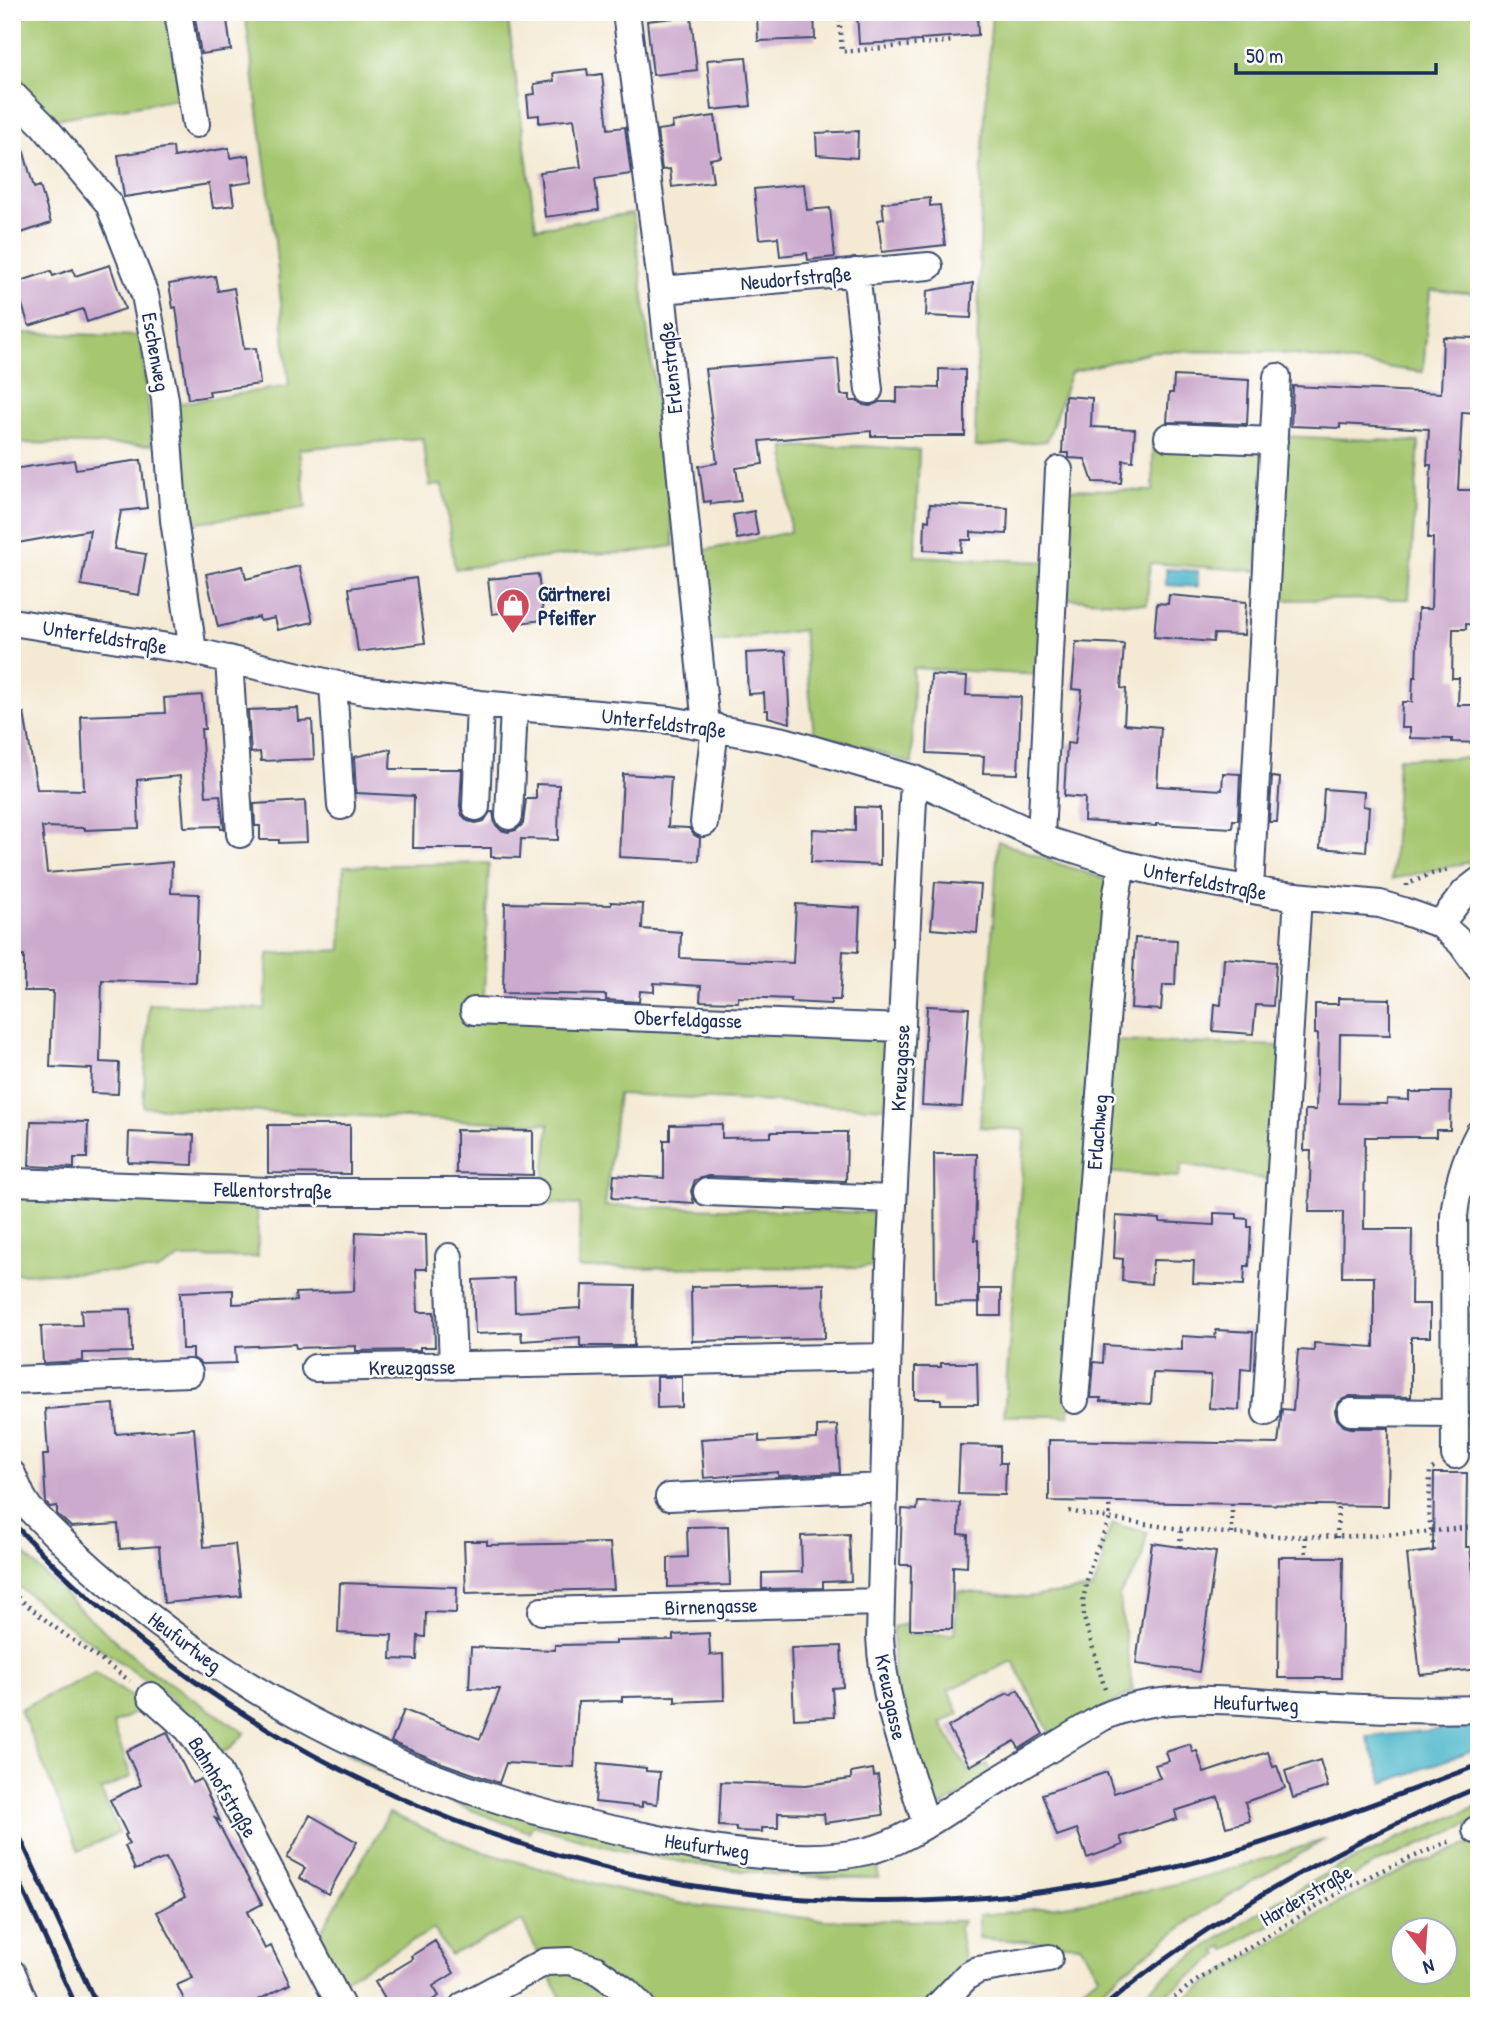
<svg xmlns="http://www.w3.org/2000/svg" width="1491" height="2018" font-family="'Patrick Hand',sans-serif">
<rect width="100%" height="100%" fill="#fff"/>
<filter id="ink" filterUnits="userSpaceOnUse"><feTurbulence type="fractalNoise" baseFrequency=".0143" numOctaves="2"/><feDisplacementMap in="SourceGraphic" scale="14" xChannelSelector="R" yChannelSelector="G"/><feConvolveMatrix kernelMatrix="1 2 1 2 8 2 1 2 1" color-interpolation-filters="sRGB"/></filter>
<filter id="wash" filterUnits="userSpaceOnUse"><feTurbulence type="fractalNoise" baseFrequency=".00686" numOctaves="4" result="noise"/><feDisplacementMap in="SourceGraphic" scale="28" xChannelSelector="R" yChannelSelector="G"/><feGaussianBlur stdDeviation="1.57" result="paint"/><feColorMatrix in="noise" values="0 0 0 0 0 0 0 0 0 0 0 0 0 0 0 0 0 1.4 0 .05"/><feComposite in="paint" operator="in"/></filter>
<g filter="url(#wash)">
<rect width="100%" height="100%" fill="#f4ead4"/>
<!-- green -->
<path fill="#a6c770" stroke="#607b67" stroke-width="2" fill-rule="evenodd" d="M12,12H171L185,98L54,119L12,81Z
M245,12H507L536,228L633,213L674,546L630,553L575,554L455,569L443,485L430,486L422,438L299,449L306,508L183,524L169,405L289,386L274,232Z
M992,12H1479V294L1430,290L1423,372L1271,352L1154,351L1071,372L1047,441L975,447L982,162Z
M12,306L21,333L141,336L152,445L12,443Z
M1281,436L1419,442L1409,599L1274,600Z
M1153,442L1266,452L1257,571L1150,563L1147,604L1059,598L1065,489L1153,491Z
M863,446L919,450L915,556L1046,562L1041,675L913,668L912,764L865,747L814,733L803,630L704,644L692,553L790,532L785,447Z
M1398,758H1479V860L1392,879Z
M998,841L1056,863L1108,880L1069,1416H1004L1025,1130L980,1127Z
M489,863L483,1018L892,1036L885,1108L618,1094L605,1206L884,1213L879,1267L578,1268L580,1205L542,1203L549,1124L143,1107L149,1004L265,1009L268,954L341,950L344,866Z
M1110,1041L1283,1046L1275,1181L1183,1164L1179,1177L1103,1172Z
M1479,1148V1205L1466,1204Z
M12,1188L257,1198L258,1257L180,1258L156,1271L12,1274Z
M1463,1314H1479V1425H1463Z
M1113,1524L1147,1532L1141,1562L1119,1596L1133,1691L1053,1739L1013,1661L948,1690L959,1713L941,1723L969,1772L987,1764L993,1777L932,1812L893,1690V1627L906,1624V1634H954L958,1591L1026,1597L1093,1589L1104,1559L1101,1549Z
M12,1542L74,1604L145,1667L245,1733L231,1748L221,1753L167,1695L64,1623L12,1581Z
M95,1673L147,1707L113,1724L131,1777L101,1790L119,1833L79,1851L20,1709Z
M287,1721L582,1831L875,1857L879,1878C792,1879 705,1869 620,1850C590,1843 561,1833 532,1825L529,1832L437,1797L386,1775Z
M1479,1806V1820L1375,1864L1226,1950L1223,1946L1216,1951L1219,1955L1150,2006H1127C1183,1961 1241,1921 1304,1886C1318,1878 1332,1870 1346,1863C1362,1856 1380,1851 1394,1840Z
M389,1813L442,1836L487,1853L588,1882L684,1904L825,1920L963,1921L959,1928L966,1971L931,2006H565L522,1921L450,1955L434,1929L343,1980L319,1935Z
M1326,1839L1244,1886L1193,1919L1126,1969L1082,2006H1060L1099,1975L1080,1945L978,1938L979,1915C1032,1910 1086,1903 1139,1892C1202,1880 1264,1859 1326,1839Z
M1479,1840V2006H1176L1226,1970L1342,1901L1404,1870ZM1404,1930H1446V1972H1404Z"/>
<!-- water -->
<path fill="#4cb6c9" stroke="#347294" stroke-width="2" d="M1166,569L1198,571V587L1166,585Z
M1479,1725V1748L1384,1783L1367,1737Z"/>
<g id="blocks">
<!-- building -->
<path fill="#ccaacd" d="M194,12H226L231,50L201,54Z
M757,12H814L815,39L758,41Z
M857,12H977L978,35L921,39V41L859,44Z
M691,16L697,70L653,75L647,21Z
M746,57L751,106L712,110L707,60Z
M587,69L588,76L602,74L608,129L625,127L631,174L595,179L599,210L545,217L540,172L581,167L574,119L539,123V115L529,116L527,95L535,94L534,84L554,81L553,73Z
M715,116L721,157L710,159L713,182L672,187L670,169L662,170L657,130L673,128L672,122Z
M858,131L857,158L817,155L816,133Z
M19,135L34,188L40,186L51,223L12,236V136Z
M173,147L174,157L229,148L230,158L249,155L253,182L231,185L234,205L213,208L209,184L124,197L118,155Z
M804,184L807,210L830,208L835,257L808,260L807,253L780,256L778,237L759,239L754,189Z
M930,198V206L940,205L945,245L882,252L878,220L884,219L882,203Z
M110,265L125,309L87,322L83,309L29,326L15,283L51,271L53,276L73,269L75,276Z
M215,276L218,291L234,288L244,349L256,348L260,384L209,391L210,396L188,399L176,307L173,308L169,284Z
M973,283L971,318L926,316L927,291Z
M1443,337L1479,338V413L1462,412L1458,490H1479V625L1466,624V629H1453L1452,678H1459L1458,705H1479V743L1452,742V739L1410,738V728H1401L1402,702H1412L1413,677H1416L1418,609H1431L1433,538H1428L1431,465H1427L1429,429L1340,424V428L1291,426L1293,386L1441,393Z
M838,359L841,395H850V401H859L863,405L870,406L879,402H897V387L939,388V369L965,370V436H871V431L760,441L763,464L736,468L741,501L711,504V501L704,502L699,466L717,463L705,369Z
M1174,376L1249,380L1247,424L1167,422L1169,393H1173Z
M1065,396L1092,398L1091,427L1135,429L1133,461L1123,460L1121,483L1093,482L1085,459L1069,458V453H1062Z
M74,460L76,469L141,460L147,508L121,511L114,549L146,554L139,595L81,585L90,530L12,544V469Z
M930,504L1008,508L1007,534L971,532V540H962L961,552L924,550L925,520L929,521Z
M754,511L758,535L737,539L733,515Z
M243,566L246,579L299,566L313,622L278,630L275,618L260,621L259,617L218,627L206,574Z
M538,574L544,620L519,623L517,611L492,614L488,579Z
M416,578L425,643L358,652L349,588Z
M1169,595L1246,602L1244,635L1214,634L1213,642L1154,637L1157,603L1168,604Z
M1076,642L1124,644L1121,688L1126,689L1124,724L1161,727L1157,786L1222,790L1223,773L1240,774L1238,820H1233L1232,828L1156,824V826L1084,821L1085,798L1064,796L1067,743L1075,744L1082,690L1072,689Z
M786,651L790,723L768,717V710H765L764,693L748,694L746,653Z
M931,675L967,677L966,695L1021,697L1018,774L983,773L984,756L927,753Z
M202,695L205,729H201L206,796L220,795L224,829H221L220,826L184,827L180,776L137,780L139,828L85,830V828L42,827L47,873L172,862L171,893L199,894L196,983L102,980L100,1062L119,1063L118,1094L91,1093L92,1069L50,1067L53,991H24V956L12,957V714L24,713L37,789L84,790L81,716L165,713L164,698Z
M298,708L299,721L312,720L314,759L261,761L260,752L251,753L248,710Z
M391,749L390,769H462L460,806L462,815L468,821L476,823L484,821L490,812H493L495,824L501,830L508,832L516,830L523,824L526,799H536V784L559,785L558,840L521,839L520,858L491,857V848H413L414,796L356,793L354,757Z
M623,774L671,777L668,827L689,828L694,835L700,838L699,861L619,857Z
M1272,777L1280,778L1277,822H1269Z
M1324,789L1364,792L1363,806L1369,807L1366,852L1320,848Z
M305,801L307,842L279,843V840H260V826H255L254,804Z
M855,807L880,808V865L811,862L813,829L855,831Z
M935,882L981,885L977,933L931,929Z
M611,902L643,904L642,929L681,932L680,958L793,963L796,904L860,908L858,952L843,951L840,1000H831V1004L791,1002V999L738,997V1002L700,1001L701,986L654,983V992L640,991L639,1002L606,1000V995L503,993L505,903L611,905Z
M1135,938L1177,940L1175,985H1163L1161,1010L1131,1008Z
M1224,958L1276,962L1273,1006L1256,1005L1253,1034L1213,1031L1215,1004L1221,1005Z
M1338,998L1390,999V1035L1340,1034L1339,1103L1387,1104V1099L1409,1100V1092H1451L1450,1130H1436V1137H1365L1364,1229H1412L1411,1304H1430V1337H1411V1397L1350,1396L1343,1399L1338,1403L1335,1411L1337,1419L1344,1426L1351,1428H1389L1388,1506L1049,1501V1440L1278,1444L1282,1409L1293,1410L1298,1350L1314,1351V1343L1374,1347V1277H1342L1343,1212H1309L1311,1151H1304L1305,1110H1316L1318,1034H1315V1004H1338Z
M927,1006L969,1008L962,1107L922,1105Z
M31,1121L88,1122L87,1158H74V1168L29,1166Z
M722,1124V1138L771,1137V1132H847L846,1181L708,1176L695,1180L691,1191L694,1203L612,1198L614,1175L664,1178V1140H670V1125Z
M268,1125H350V1174L268,1173Z
M456,1130L533,1131V1175L456,1173Z
M129,1132L194,1135L193,1165L128,1162Z
M934,1154H977L975,1240H978V1303L935,1304Z
M1214,1213L1237,1214V1218L1248,1219V1227H1251L1249,1266H1245L1244,1285L1193,1283L1194,1261L1153,1260L1151,1284L1122,1281L1123,1259L1114,1258L1116,1216L1160,1219V1222L1214,1225Z
M356,1232L426,1235L427,1269H416L418,1312H434L435,1347H420V1350L356,1351V1346L296,1348L295,1344L235,1347L236,1363L202,1364L193,1358V1349H182L180,1292L233,1290V1304L296,1301L295,1293L354,1291Z
M514,1278L515,1312L581,1308L582,1285L635,1286L634,1346H580V1337L522,1341L521,1332L475,1334L473,1280Z
M824,1284L825,1338L692,1341L691,1287Z
M979,1289H1001V1316H979Z
M131,1309L132,1352L83,1353V1361L43,1363L41,1326L82,1325L81,1310Z
M1216,1330L1253,1332L1251,1370L1241,1369L1239,1410L1209,1408L1211,1375L1153,1373L1151,1404L1100,1401L1101,1398H1091L1094,1362L1103,1363L1104,1345L1182,1350V1336L1215,1338Z
M941,1363H977L978,1404H941V1399H915V1367H941Z
M657,1377H682V1407L657,1408Z
M114,1404L116,1434L194,1428L204,1547L235,1544L241,1596L164,1603L159,1546L120,1549L118,1524L71,1527L57,1514V1506L50,1507L46,1503L43,1455H48L45,1409Z
M837,1425L840,1473L778,1476V1472L704,1478L701,1439L759,1435V1442L817,1439V1426Z
M960,1445L1000,1446V1463H1006L1005,1495L958,1494Z
M1434,1473H1467L1466,1547H1470L1479,1624V1669L1420,1675L1407,1554L1433,1551Z
M918,1502L960,1503L959,1534L968,1535L967,1567L953,1566L952,1629H910L911,1565H900L902,1509L917,1510Z
M728,1526L730,1585L668,1587V1558L688,1557L687,1527Z
M849,1534L851,1581L823,1582V1588L762,1589V1573L802,1572L801,1536Z
M464,1541H487V1545L610,1543L614,1589L466,1593Z
M1152,1543L1216,1552L1199,1672L1136,1664Z
M1279,1557H1343L1341,1678H1278Z
M340,1583L457,1587L456,1613L426,1612L425,1637L418,1636L417,1660L391,1659L392,1635L338,1633Z
M709,1633L710,1655L723,1654L724,1700L675,1702V1696L622,1697V1701L578,1702L574,1767L506,1763L499,1783L442,1763L391,1742L404,1710L480,1739L500,1689L469,1688L471,1647L555,1650V1645L616,1644V1641L673,1640V1635Z
M841,1646L843,1687L832,1688L834,1717L794,1719L791,1648Z
M1018,1690L1043,1734L1019,1749L1015,1741L970,1766L948,1727L1008,1693L1010,1695Z
M167,1732L192,1783L201,1779L220,1821L215,1818L262,1904L247,1912L265,1949L271,1946L290,1984L246,2006H187L177,1985L193,1978L157,1912L185,1897L166,1858L135,1870L125,1846L129,1844L125,1835L127,1834L110,1800L141,1785L126,1751Z
M1190,1744L1193,1752L1197,1751L1204,1773L1268,1752L1273,1767L1277,1766L1285,1788L1245,1802L1250,1821L1226,1827L1218,1797L1175,1811L1177,1819L1120,1837L1123,1845L1087,1858L1077,1829L1057,1836L1042,1794L1107,1772L1114,1793L1160,1778L1155,1765L1169,1761L1166,1752Z
M1320,1760L1328,1787L1293,1798L1285,1771Z
M598,1763L646,1768V1771L660,1772L657,1804L642,1802V1807L595,1802Z
M873,1769L874,1776L878,1775L883,1815L825,1823L824,1814L778,1813V1828H762V1832L736,1831V1827L719,1826L721,1782L806,1785L851,1779V1773Z
M310,1815L357,1842L328,1894L300,1878L305,1868L287,1858Z
M435,1941L454,1973L433,1986L439,1996L422,2006H389L375,1982L413,1959L411,1956Z"/>
</g>
</g>
<g filter="url(#ink)">
<use href="#blocks" fill-opacity="0" stroke="#3c4b70" stroke-width="2"/>
<g fill="none" stroke-linecap="round" stroke-linejoin="round">
<!-- minor casing -->
<g stroke="#3c4b70" stroke-width="30">
<path id="minor" d="M178,12L196,124
M626,12L662,290L706,725
M12,94L43,125L109,204L145,295L165,399L174,520L193,651
M856,272L869,390
M662,290L929,266
M1168,437L1274,441
M12,622L193,651L359,690L480,704L670,720L784,741L914,779L1052,842L1122,864L1175,876L1275,894L1380,904L1403,911L1440,924L1461,943L1479,968
M229,659L240,834
M333,684L341,806
M914,779L890,1266L880,1637C883,1701 907,1762 926,1824
M476,807L480,704
M509,816L514,707
M704,823L715,727
M1041,836L1059,470
M1250,889L1277,377
M1440,924L1465,892L1479,881
M474,1011L902,1028
M12,1182L299,1192H535
M707,1192L893,1199
M449,1257L453,1366
M315,1368L887,1357
M12,1380L189,1373
M1075,1400L1116,899L1122,864
M1266,1412L1298,896
M1351,1412L1454,1413
M1455,1455L1454,1216C1457,1186 1465,1159 1479,1133
M12,1474L22,1497L29,1508C159,1644 323,1745 503,1801C549,1816 597,1826 644,1836C708,1850 803,1866 867,1851C901,1843 933,1820 963,1801C1010,1773 1056,1745 1103,1717C1161,1691 1236,1701 1298,1705C1358,1708 1418,1711 1479,1709
M669,1497L884,1487
M542,1611L880,1602
M151,1696L188,1729L217,1769L341,2006
M1476,1830L1479,1829
M12,1973L26,2006
M463,2006L545,1962L570,1961L595,1969L626,1991L641,2006
M938,2006L967,1976L978,1970L1049,1958"/>
</g>
<!-- path -->
<path stroke="#3c4b70" stroke-width="4.5" stroke-dasharray="2 5" stroke-linecap="butt" d="M839,12L842,52L954,41
M1407,886V884L1432,874L1449,870
M1069,1511C1208,1539 1339,1544 1479,1526
M1232,1534V1503
M1305,1537L1306,1557
M1337,1538L1338,1505
M1180,1547L1181,1528
M1434,1551L1429,1516L1430,1470L1435,1467
M12,1593L53,1626L130,1681
M1105,1689L1084,1618L1083,1601L1088,1575L1095,1553L1110,1519L1109,1502
M1163,2006L1192,1984L1234,1956L1340,1892L1378,1872L1453,1840"/>
<!-- minor -->
<use href="#minor" stroke="#fff" stroke-width="26"/>
<!-- rail -->
<path stroke="#1b2f5e" stroke-width="5" d="M12,1522C226,1753 536,1892 850,1901C947,1904 1042,1895 1137,1876C1254,1852 1366,1806 1479,1765
M12,1820L97,2006
M12,1866L76,2006
M1105,2006C1217,1912 1344,1843 1479,1787"/>
</g>
</g>
<!-- icons -->
<defs>
<g id="shop-pin" transform="scale(1.75)"><path d="M0 17L-7.5 6A9.5 9.5 0 1 1 7.5 6Z" fill="#d1495b" stroke="#fff"/><path d="M-5-2.5h2.3a2.7 3.5 0 0 1 5.4 0H5L5.5 6h-11ZM-1.5-2.5h3a1.5 2.3 0 0 0-3 0Z" fill="#fff"/></g>
</defs>
<g fill-rule="evenodd">
<use href="#shop-pin" x="513" y="605"/>
</g>
<g text-anchor="middle" dominant-baseline="central" stroke-width="5" stroke-linejoin="round" paint-order="stroke">
<!-- street labels -->
<g font-size="21" fill="#1b2f5e" stroke="#fff">
<text transform="translate(796 278) rotate(-5)">Neudorfstraße</text>
<text transform="translate(156 352) rotate(80)">Eschenweg</text>
<text transform="translate(670 368) rotate(-96)">Erlenstraße</text>
<text transform="translate(105 637) rotate(9)">Unterfeldstraße</text>
<text transform="translate(664 723) rotate(7)">Unterfeldstraße</text>
<text transform="translate(1205 881) rotate(11)">Unterfeldstraße</text>
<text transform="translate(688 1019) rotate(2)">Oberfeldgasse</text>
<text transform="translate(900 1068) rotate(-87)">Kreuzgasse</text>
<text transform="translate(1097 1132) rotate(-85)">Erlachweg</text>
<text transform="translate(273 1190) rotate(1)">Fellentorstraße</text>
<text transform="translate(412 1367) rotate(-1)">Kreuzgasse</text>
<text transform="translate(711 1606) rotate(-2)">Birnengasse</text>
<text transform="translate(185 1642) rotate(37)">Heufurtweg</text>
<text transform="translate(891 1697) rotate(78)">Kreuzgasse</text>
<text transform="translate(1256 1703) rotate(2)">Heufurtweg</text>
<text transform="translate(223 1787) rotate(59)">Bahnhofstraße</text>
<text transform="translate(707 1846) rotate(8)">Heufurtweg</text>
<text transform="translate(1306 1895) rotate(-30)">Harderstraße</text>
</g>
<!-- poi labels -->
<g font-size="21" font-weight="bold" fill="#1b2f5e" stroke="#fff" text-anchor="start">
<text x="538" y="593">Gärtnerei<tspan x="538" dy="24">Pfeiffer</tspan></text>
</g>
</g>
<!-- margin -->
<rect width="1491" height="2018" fill="none" stroke="#fff" stroke-width="42"/>
<!-- north arrow -->
<g transform="translate(1424 1951) rotate(163)"><circle r="33" fill="#ffffff" stroke="#a4acbf" stroke-width="2"/>
<path d="M0-5L12 26L0 18L-12 26Z" fill="#d1495b"/>
<text y="-10" font-size="19" font-weight="bold" text-anchor="middle" fill="#1b2f5e">N</text>
</g>
<!-- scale -->
<path d="M1236 63v10h200v-10" fill="none" stroke="#1b2f5e" stroke-width="3.5"/>
<text x="1246" y="63" font-size="21" fill="#1b2f5e" stroke="#ffffff" stroke-width="5" paint-order="stroke">50 m</text>
</svg>
